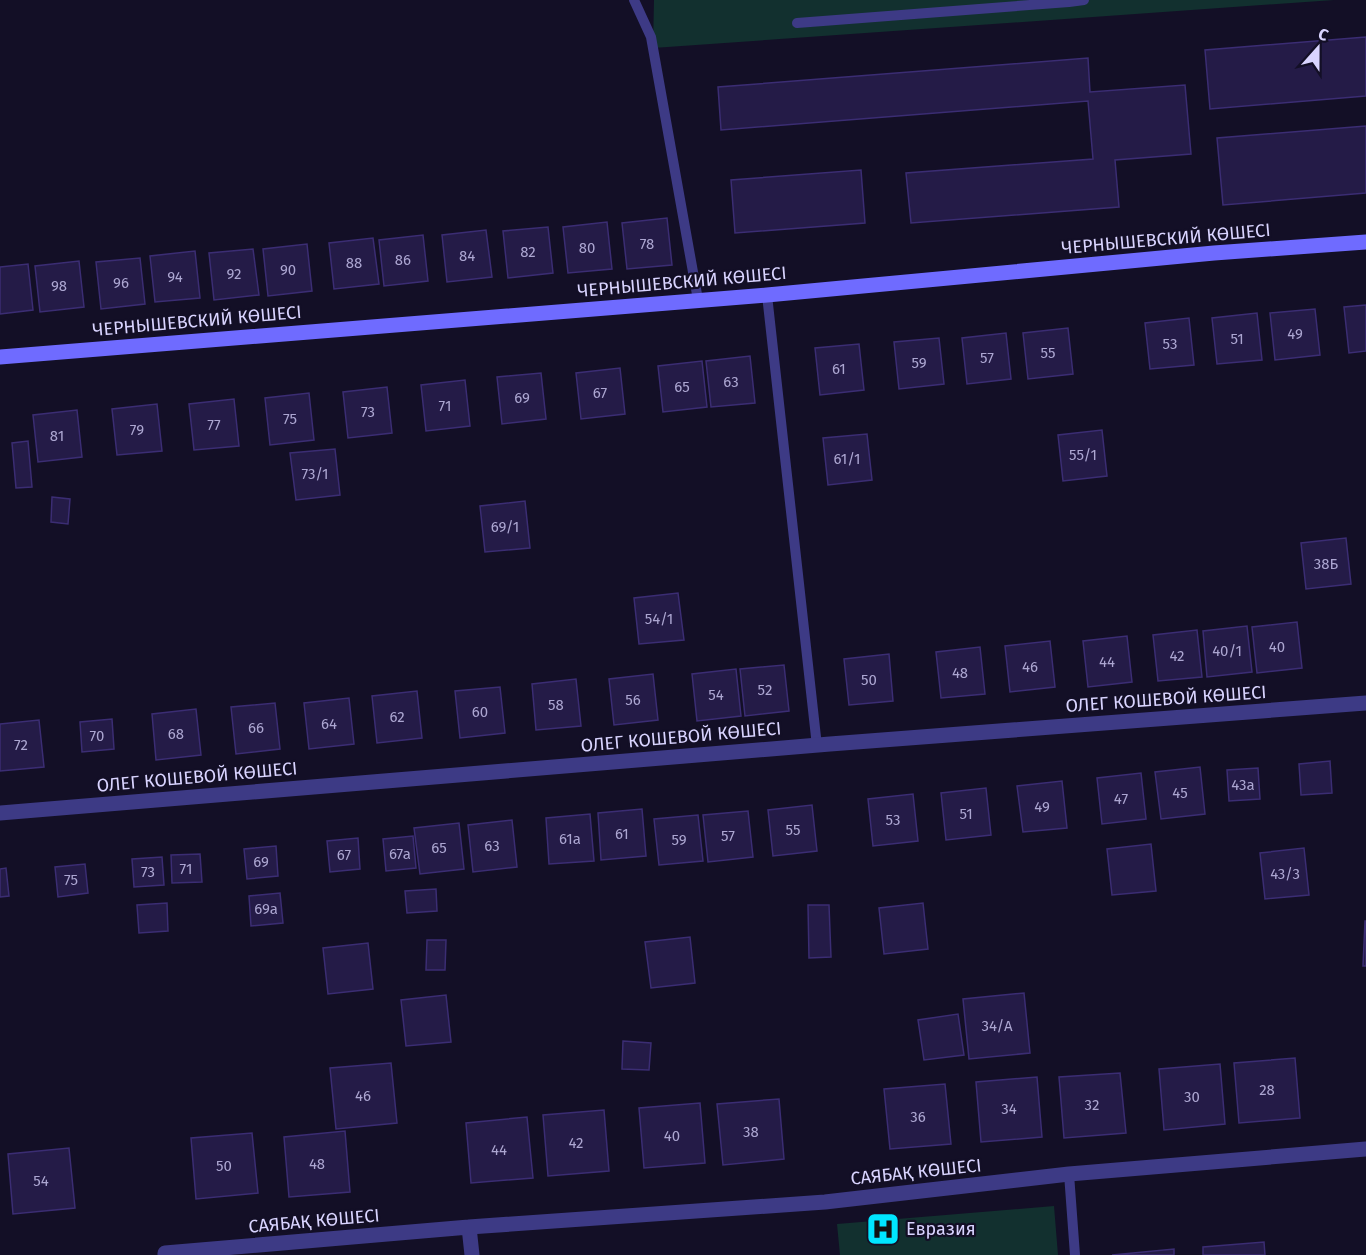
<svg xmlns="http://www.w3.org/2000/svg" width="1366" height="1255" font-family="'Fira Sans',sans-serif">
<rect width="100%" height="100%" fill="#130f26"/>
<!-- green -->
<path fill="#12302f" d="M654,0H1334L653,48Z
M1054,1206L1058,1255H840L837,1224Z"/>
<!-- building -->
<path fill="#241b47" stroke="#3b2d73" stroke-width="1.5" d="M1366,37V96L1210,109L1205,50Z
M1088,58L1090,92L1185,85L1191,154L1115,160L1119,207L911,223L906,173L1093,159L1088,101L721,130L718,87Z
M1366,126V193L1223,205L1217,138Z
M861,170L865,223L735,233L731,180Z
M667,218L672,265L627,269L622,223Z
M607,222L612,269L568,273L563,227Z
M548,227L553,273L508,278L503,231Z
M486,230L492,277L447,282L442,235Z
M423,235L428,281L384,286L379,240Z
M373,238L379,284L334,289L329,243Z
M307,244L312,291L268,296L263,249Z
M253,249L259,295L214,300L209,253Z
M195,251L200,298L155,302L150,256Z
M140,258L145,304L101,309L96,262Z
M79,261L84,307L40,312L35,266Z
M28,264L33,310L0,314V267Z
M1366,305V351L1349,353L1344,307Z
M1315,309L1320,355L1275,360L1270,313Z
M1257,313L1262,360L1217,364L1212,318Z
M1189,318L1194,365L1150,369L1145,323Z
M1068,328L1073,374L1028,379L1023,333Z
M1006,333L1011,379L967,384L962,338Z
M939,338L944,384L899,389L894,342Z
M859,344L864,390L820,395L815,348Z
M750,356L755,403L711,407L706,361Z
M702,361L707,407L663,412L658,366Z
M620,368L625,414L581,419L576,373Z
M541,373L546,419L502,424L497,377Z
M465,380L470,426L426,431L421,385Z
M387,387L392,433L348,438L343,392Z
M309,393L314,440L270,445L265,398Z
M234,399L239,446L194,450L189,404Z
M157,404L162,451L117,455L112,409Z
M77,410L82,457L38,462L33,415Z
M1102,430L1107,476L1063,481L1058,435Z
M867,434L872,480L828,485L823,438Z
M28,441L32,487L16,488L12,443Z
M335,449L340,495L296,500L290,453Z
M52,497L70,499L68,524L51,522Z
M525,501L530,548L485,552L480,506Z
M1346,538L1351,584L1306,589L1301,543Z
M678,593L684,640L639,644L634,598Z
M1297,622L1302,668L1257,673L1252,627Z
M1247,626L1252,672L1207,677L1203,631Z
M1197,630L1202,677L1158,681L1153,635Z
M1127,636L1132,682L1088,687L1083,641Z
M1050,641L1055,687L1010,692L1005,646Z
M980,647L985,694L941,698L936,652Z
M889,654L893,701L849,705L844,659Z
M784,665L789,711L745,716L740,669Z
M736,669L741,716L697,721L692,674Z
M653,674L658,720L614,725L609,679Z
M576,679L581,726L536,730L532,684Z
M500,687L505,733L460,738L455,691Z
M417,691L422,738L377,743L372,696Z
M349,698L354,744L309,749L304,703Z
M275,703L280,749L236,754L231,707Z
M196,709L201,755L156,760L152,714Z
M112,719L114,749L82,752L80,722Z
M39,720L44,767L0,771V724Z
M1330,761L1332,793L1301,795L1299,764Z
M1200,767L1205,814L1161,819L1155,772Z
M1258,768L1260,799L1229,801L1227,770Z
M1141,773L1146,819L1102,824L1097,778Z
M1062,781L1067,828L1023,832L1017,786Z
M986,788L991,835L946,840L941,793Z
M913,794L918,841L873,846L868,799Z
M812,805L817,851L773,856L768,810Z
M642,809L646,856L601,860L598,813Z
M748,811L753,857L708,862L703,815Z
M590,814L594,861L549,864L546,818Z
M698,815L703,861L659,865L654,819Z
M512,820L517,867L473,872L468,825Z
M459,823L464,869L420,874L414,828Z
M413,836L416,868L386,871L383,839Z
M358,838L360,869L330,872L327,841Z
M1151,844L1156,891L1112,895L1107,849Z
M276,846L278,876L247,879L244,849Z
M1304,848L1309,895L1265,899L1260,853Z
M200,854L202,882L172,883L171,855Z
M162,857L164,885L134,887L132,859Z
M85,864L88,893L58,897L55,867Z
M6,868L9,896L0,897V869Z
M436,889L437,911L407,913L405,891Z
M280,893L283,923L251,926L249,896Z
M167,903L168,931L139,933L137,905Z
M923,903L928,949L884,954L879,908Z
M808,905H829L831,957L809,958Z
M1365,921H1366V966H1363Z
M690,937L695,983L651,988L645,942Z
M427,940H446L445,970H426Z
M368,943L373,989L328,994L323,948Z
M1024,993L1030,1053L969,1059L963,999Z
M446,995L451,1042L406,1046L401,1000Z
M958,1014L964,1055L924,1060L918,1020Z
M623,1041L651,1043L649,1070L622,1069Z
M1295,1058L1300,1118L1239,1123L1234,1063Z
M391,1063L397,1123L336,1129L330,1068Z
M1220,1064L1225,1124L1164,1130L1159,1069Z
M1120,1073L1126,1133L1064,1138L1059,1077Z
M1037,1077L1042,1137L981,1142L976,1082Z
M945,1084L951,1144L890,1149L884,1089Z
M779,1099L784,1159L723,1165L717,1104Z
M700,1103L705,1163L644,1168L639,1108Z
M604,1110L609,1171L548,1176L543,1115Z
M527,1117L533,1178L471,1183L466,1123Z
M345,1131L350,1192L289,1197L284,1137Z
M252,1133L258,1193L196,1199L191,1138Z
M69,1148L75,1208L13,1214L8,1154Z
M1264,1242L1265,1255H1203V1247Z
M1174,1249V1255H1112Z"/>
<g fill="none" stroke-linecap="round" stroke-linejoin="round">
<!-- lane -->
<path stroke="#3d3a85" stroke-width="10" d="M634,0L651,37L698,300
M1069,0V2L1084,0
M797,23L1069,2
M767,295L817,746
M1069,1174L1075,1255"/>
<!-- street -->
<path stroke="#3d3a85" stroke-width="15" d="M0,813L830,744L1366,703
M469,1227L472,1255
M165,1255V1253L469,1227L825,1202L1069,1174L1366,1149"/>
<!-- secondary -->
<path stroke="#6f6bff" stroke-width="15" d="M0,357L767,295L1214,253L1366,242"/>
</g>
<!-- icons -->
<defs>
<g id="hospital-square" transform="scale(1.725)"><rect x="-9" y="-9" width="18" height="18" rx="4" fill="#00e5ff" stroke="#130f26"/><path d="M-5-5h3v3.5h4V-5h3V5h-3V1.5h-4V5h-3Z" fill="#111"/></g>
</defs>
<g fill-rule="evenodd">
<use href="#hospital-square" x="883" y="1229"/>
</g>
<g text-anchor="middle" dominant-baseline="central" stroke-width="4.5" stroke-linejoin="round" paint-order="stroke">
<!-- number labels -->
<g font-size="15" fill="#aca6d1">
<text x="647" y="244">78</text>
<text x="587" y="248">80</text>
<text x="528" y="252">82</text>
<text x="467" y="256">84</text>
<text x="403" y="260">86</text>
<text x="354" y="263">88</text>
<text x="288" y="270">90</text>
<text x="234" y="274">92</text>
<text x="175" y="277">94</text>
<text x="121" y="283">96</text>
<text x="59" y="286">98</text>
<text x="1295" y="334">49</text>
<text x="1237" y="339">51</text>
<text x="1170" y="344">53</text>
<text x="1048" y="353">55</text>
<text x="987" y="358">57</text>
<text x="919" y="363">59</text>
<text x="839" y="369">61</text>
<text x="731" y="382">63</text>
<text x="682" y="387">65</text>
<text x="600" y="393">67</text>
<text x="522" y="398">69</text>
<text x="445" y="406">71</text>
<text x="368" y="412">73</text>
<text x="290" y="419">75</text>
<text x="214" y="425">77</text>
<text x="137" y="430">79</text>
<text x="57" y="436">81</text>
<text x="1083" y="455">55/1</text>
<text x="847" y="459">61/1</text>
<text x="315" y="474">73/1</text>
<text x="505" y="527">69/1</text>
<text x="1326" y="564">38Б</text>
<text x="659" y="619">54/1</text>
<text x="1277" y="647">40</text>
<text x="1227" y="651">40/1</text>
<text x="1177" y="656">42</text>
<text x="1107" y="662">44</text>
<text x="1030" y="667">46</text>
<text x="960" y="673">48</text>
<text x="869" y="680">50</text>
<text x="765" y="690">52</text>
<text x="716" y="695">54</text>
<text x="633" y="700">56</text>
<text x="556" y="705">58</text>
<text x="480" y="712">60</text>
<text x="397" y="717">62</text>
<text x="329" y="724">64</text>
<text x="256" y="728">66</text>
<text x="176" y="734">68</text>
<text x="97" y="736">70</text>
<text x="21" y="745">72</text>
<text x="1243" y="785">43а</text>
<text x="1180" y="793">45</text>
<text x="1121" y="799">47</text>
<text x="1042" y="807">49</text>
<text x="966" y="814">51</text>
<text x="893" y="820">53</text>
<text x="793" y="830">55</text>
<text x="622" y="834">61</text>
<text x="728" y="836">57</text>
<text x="570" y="839">61а</text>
<text x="679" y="840">59</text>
<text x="492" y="846">63</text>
<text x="439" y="848">65</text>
<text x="400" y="854">67а</text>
<text x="344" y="855">67</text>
<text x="261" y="862">69</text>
<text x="186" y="869">71</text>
<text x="148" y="872">73</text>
<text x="1285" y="874">43/3</text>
<text x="71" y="880">75</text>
<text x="266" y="909">69а</text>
<text x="997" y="1026">34/А</text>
<text x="1267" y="1090">28</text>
<text x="363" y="1096">46</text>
<text x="1192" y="1097">30</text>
<text x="1092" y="1105">32</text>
<text x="1009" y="1109">34</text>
<text x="918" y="1117">36</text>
<text x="751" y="1132">38</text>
<text x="672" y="1136">40</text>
<text x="576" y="1143">42</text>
<text x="499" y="1150">44</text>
<text x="317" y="1164">48</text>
<text x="224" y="1166">50</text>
<text x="41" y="1181">54</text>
</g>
<!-- street labels -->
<g font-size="18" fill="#d9d4ff" stroke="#130f26">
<text transform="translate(1166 239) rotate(-5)">ЧЕРНЫШЕВСКИЙ КӨШЕСІ</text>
<text transform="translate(682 282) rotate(-5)">ЧЕРНЫШЕВСКИЙ КӨШЕСІ</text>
<text transform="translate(197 321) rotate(-5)">ЧЕРНЫШЕВСКИЙ КӨШЕСІ</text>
<text transform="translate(1166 699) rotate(-4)">ОЛЕГ КОШЕВОЙ КӨШЕСІ</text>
<text transform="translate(681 737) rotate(-5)">ОЛЕГ КОШЕВОЙ КӨШЕСІ</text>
<text transform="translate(197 777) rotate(-5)">ОЛЕГ КОШЕВОЙ КӨШЕСІ</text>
<text transform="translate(916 1172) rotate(-6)">САЯБАҚ КӨШЕСІ</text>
<text transform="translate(314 1221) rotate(-5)">САЯБАҚ КӨШЕСІ</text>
</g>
<!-- poi labels -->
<g font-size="18" fill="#d9d4ff" stroke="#130f26" text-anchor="start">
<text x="906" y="1229">Евразия</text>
</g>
</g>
<!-- north arrow -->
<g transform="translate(1318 48) rotate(21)" stroke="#130f26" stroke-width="4.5" paint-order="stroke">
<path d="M0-4.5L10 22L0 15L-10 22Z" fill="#d9d4ff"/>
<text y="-9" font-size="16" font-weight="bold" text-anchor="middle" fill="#d9d4ff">С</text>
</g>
</svg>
